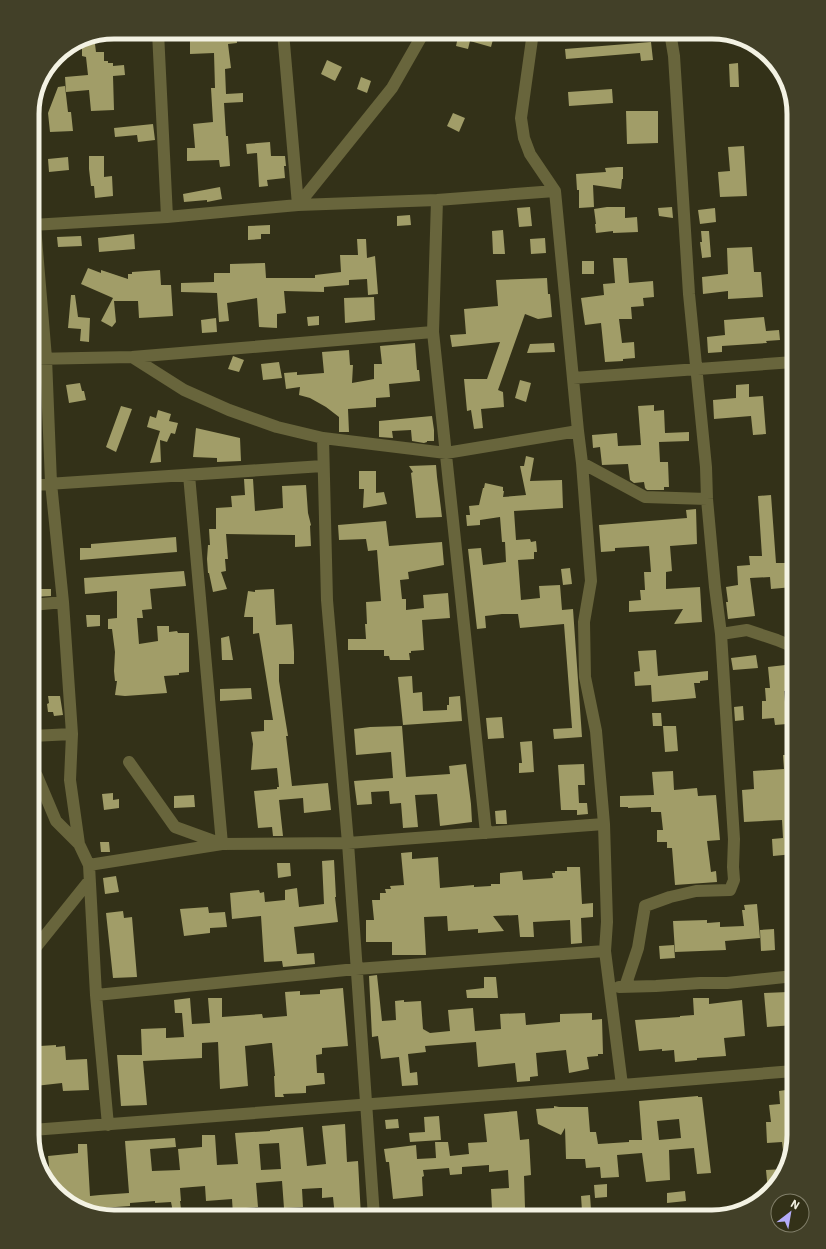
<svg xmlns="http://www.w3.org/2000/svg" width="826" height="1249" font-family="'IBM Plex Sans',sans-serif">
<rect width="100%" height="100%" fill="#333118"/>
<!-- building -->
<path fill="#a19d68" fill-rule="evenodd" d="M180,32H236L237,43L228,44L231,68L225,69L226,94L243,93V102L224,103L226,136H228L230,166L220,167L219,160L187,161V148H195L193,124L213,122L211,88H215L214,53L190,54V41H181Z
M448,32H495L491,47L470,41L468,49L456,46L458,37L448,34Z
M651,42L653,60L641,61L640,53L566,59L565,49Z
M82,44H95L96,52H104V61H108V63H113V66L124,65L125,75L113,76L114,110L91,111L89,90L66,92L65,77L88,75L86,57L82,56Z
M327,60L342,67L335,81L321,74Z
M738,63L739,87H730L729,64Z
M361,77L371,81L367,93L357,89Z
M65,86L68,112H71L73,131L50,132L48,113L58,87Z
M612,89L613,103L569,106L568,92Z
M626,111H658V143L627,144Z
M453,113L465,118L459,132L447,126Z
M153,124L155,140L138,142L137,135L115,137L114,128Z
M270,142L271,156H285L286,166H284L285,178L267,180L268,186L259,187L257,153L247,154L246,144Z
M744,146L747,196L720,197L718,172L730,171L728,147Z
M89,156H104V177L112,176L113,196L95,198L94,186H91L89,169Z
M68,157L69,170L49,172L48,159Z
M618,167H623V179H622L621,189L593,185L594,207L579,208V190H577L576,174L606,172L605,168Z
M220,187L222,199L207,202V200L184,202L183,194Z
M530,207L532,226L519,227L517,208Z
M607,207H625V218L637,217L638,232L613,233V231L596,233L595,224H596L594,209Z
M672,207L673,218L659,216L658,208Z
M715,208L716,222L700,224L698,210Z
M410,215L411,225L397,226V216Z
M270,225V234H261V239L248,240V226Z
M503,230L505,254H493L492,231Z
M701,231H709L711,257L702,258V257L700,242H702Z
M134,234L135,249L99,252L98,238Z
M81,236L82,246L58,247L57,237Z
M545,238L546,253L531,254L530,239Z
M357,239H366L367,258L375,256L378,294L368,295L367,279L349,280V285L324,287V292L284,291L286,313L277,314V328L259,327L257,298L227,303L229,321L219,322L217,293L181,292V283L214,282V273H230V264L265,263L266,278H315V275L341,272L340,255H358Z
M752,247L754,272H761L763,297L728,299V291L703,294L702,277L728,274L727,248Z
M613,258H627L629,283L653,281L654,297L643,298L644,306L631,307L632,319H619L622,343L634,342L635,358L623,359V361L605,362L601,323L585,325L581,298L604,295L603,284L615,283Z
M582,261H594V274H582Z
M88,268L101,273V270L128,279V274H132V272L160,270L161,285H171L173,316L139,318L138,301H114L116,322L112,327L101,321L113,298L81,284Z
M547,278L548,294H550L552,317L538,319L525,314L498,390L503,392L504,407L481,409L483,428L474,429L471,410L467,411L464,379H487L500,342L452,347L450,335L466,334L464,309L498,306L496,280Z
M71,295H75L78,317L90,318L89,342L80,341L81,329L68,328Z
M374,297L375,320L345,323L344,298Z
M319,316V325L308,326L307,317Z
M764,317L766,331L779,330L780,340L766,341L767,343L722,346V352L708,353L707,337L725,335L724,320Z
M216,318L217,332L202,333L201,320Z
M415,343L417,370H419L420,381L389,384L390,397L376,398V407L348,409L349,432H339V417L326,407L310,398L299,395L300,387L286,389L284,373L297,372V375L324,373L322,352L349,350L350,365H353L352,383L374,379V364H382L380,346Z
M554,343L555,352L527,353L530,344Z
M233,356L244,360L239,372L228,369Z
M279,362L282,378L263,380L261,364Z
M520,380L531,383L526,402L515,398Z
M80,383L82,391H84L86,400L69,403L66,385Z
M749,384V397L763,396L766,434L753,435L751,416L714,419L713,400L736,398V385Z
M654,405V411L664,410L665,433L689,432V441L659,442L660,462H668L669,487H664V490H647L645,488L644,482L634,483L630,480L628,464L602,465L600,447L593,448L592,435L617,433L618,446L641,445L638,406Z
M121,406L132,409L116,452L106,447Z
M158,410L171,414L169,421L178,423L175,434L171,433L167,442L160,440L161,462L150,463L160,431L147,427L150,416L156,418Z
M432,416L434,430V441H427V442L424,443L412,441L411,430L392,431L393,438L379,437V421Z
M196,428L240,438L241,461L217,462V458L193,457Z
M526,456L534,458L530,481L562,480L563,508L514,511L516,540L530,539L531,542L536,541L537,552H534V559L518,560L521,600L540,598L539,586L560,585L562,610L573,609L582,737L554,739L553,729L572,728L564,624L520,628L518,614H502L485,616L486,628L477,629L468,549L481,548L483,565L506,562L505,542H502L500,517L480,520V525L467,526L466,515H470L469,506L479,505L483,488H484L485,483L503,487V491H504L503,497L526,495L520,466H524Z
M436,465L437,477L442,517L416,518L411,473L413,472L409,466Z
M359,471H376V493L384,492L387,504L363,508L364,489H359Z
M244,479H253L255,511L283,508L282,486L306,485L308,513L311,525L310,526L311,546L295,547V535L226,534L228,559H225L226,571L221,572L227,589L213,592L209,573H208L207,559L208,545H210L209,529H216V508L232,507L231,496L245,495Z
M771,495L776,563H791L793,587L771,589L770,577L750,578L755,616L728,619L726,602H728L726,587L738,585L737,566L750,565L749,556H762L758,496Z
M696,509L697,544L670,546L672,571L666,572V589L700,587L702,622L674,624L683,609L629,612V601L641,600L640,590H645L644,572H651L649,546L615,548V551L601,552L599,525L687,518L686,510Z
M386,521L389,546L442,542L444,565L408,572L409,579L400,580L402,599H406V610L424,608L423,595L448,593L450,618L422,620L424,650L411,651V653H409L410,660H390L389,656H384V650H348V639H366L365,624H367L366,602L381,601L377,550L368,551L366,539L339,540L338,525Z
M176,537L177,552L80,560V548H91V544Z
M570,568L572,584L563,585L561,569Z
M184,571L186,586L150,589L152,609L142,610L143,618H137L139,644L158,641L157,626H169V632L177,631L178,633H189V672L179,673V675L164,676L167,693L125,696L115,695L117,681H115L114,671L115,652L112,629H108V619L117,618V591L85,594L84,578Z
M32,589H51V596L32,597Z
M274,589L276,625L292,624L294,652V664H279V681L288,736H286L292,786L328,783L331,810L304,813L303,798L279,800L283,836H273L272,827L258,828L254,791L277,789V787H279L277,768L251,770L253,744L251,732L264,731V720H273L259,633L253,634V617H244L248,591L255,592V590Z
M86,615H100V626L87,627Z
M229,636L233,660H222L221,638Z
M656,650L658,676L708,671V680L700,681V683H694L696,698L652,702L651,685L635,686L634,672L640,671L638,651Z
M756,655L758,668L733,670L731,658Z
M794,664L793,690L784,691L787,724L775,725L774,718L762,719V701H766L765,688H770L768,667Z
M412,676L413,693L422,692L423,711L447,710V705H449V697L460,696L462,721L403,725L398,677Z
M251,688L252,699L220,701V689Z
M48,696H60L63,715L54,716L53,712H48L47,704L49,703Z
M743,706L744,720L735,721L734,707Z
M652,713H661L662,726H653Z
M502,717L504,738L488,739L486,718Z
M402,726L406,777L450,774L449,766L466,764L471,804L472,822L440,826L437,794L415,795L418,827L403,828L401,803L390,804L389,791L371,792L372,804L357,805L354,781L393,778L391,752L356,755L354,729L370,727Z
M663,726H676L678,751L665,752Z
M532,741L534,772L519,773V763H522L520,742Z
M783,755H794V854L773,856L772,839L783,838L782,820L744,822L742,790L754,789L753,771L784,769Z
M584,764L585,785H578L579,803H587L588,814L577,815V810H561L558,765Z
M673,771L674,790L697,788L698,796L716,795L720,840L707,841L711,872L716,871L717,882L675,885L672,848H667V842H657V830H663L661,812H651V807L628,808V807H620V796L654,795L652,772Z
M113,793V800L119,799V808L104,810L102,794Z
M194,795L195,807L174,808V796Z
M506,810L507,824H496L495,811Z
M100,842H109L110,852H101Z
M412,852V859L438,857L440,888L474,885V887L491,886V884H500V873L522,871L523,880L553,878L552,873H555V871H567V867H580L582,904L593,903V917L581,918L582,943L571,944L570,920L533,922L534,937H520L518,915L493,916L504,931L478,933V929L448,931L447,916L424,917L426,955H392V942H366V920H374L372,900H380V893H386L385,889H391L390,886L404,885L401,853Z
M334,860L336,897H335L338,922L294,927L297,954L314,953L315,964L283,967L282,961L264,962L261,916L232,919L230,893L259,890L260,893L264,892L265,902L285,900V890L297,888L299,907L324,904L322,861Z
M277,863H290L291,876L278,878Z
M116,876L119,892L105,894L103,878Z
M757,904L760,938L725,941L726,950L675,952L673,921L707,920V923L720,922V927L744,926L742,910H745L744,905Z
M208,907L209,913L225,912L227,927L210,928V933L184,936L180,909Z
M123,911L124,918L132,917L137,977L113,978L106,913Z
M774,929L775,950L761,951L760,930Z
M674,945L675,958L660,959L659,946Z
M377,975L382,1021L396,1020L395,1001L404,1000V1002L421,1001L423,1029L430,1033L450,1031L448,1010L473,1008L475,1031L501,1029L500,1014L525,1013L526,1025L560,1022V1014L592,1013V1020L602,1019L603,1054H598V1056L587,1057L589,1069L569,1073L566,1050L536,1053L538,1076L530,1077V1081L517,1082L515,1063L478,1067L476,1042L425,1046L426,1052L408,1054L410,1073L417,1072L418,1085L402,1086L399,1057L381,1059L378,1036L372,1037L369,976Z
M484,977H496L498,998H467L466,990L484,988Z
M343,988L348,1046L322,1048V1054L316,1055L317,1073H324L325,1084L306,1086V1093L283,1094L284,1097H275L274,1076H275L272,1043H270L245,1046L248,1086L220,1089L218,1042L202,1043V1058L143,1061L147,1105L121,1106L117,1055H142L141,1029L166,1028V1038L184,1037L182,1013H175L174,1000L190,998L192,1024L210,1023L208,998H222V1017L262,1014L263,1018L287,1016L285,992L300,991V995L320,994V990Z
M788,992L790,1008H794V1025L767,1027L764,993Z
M693,998H709V1004L742,1000L745,1036L724,1038L726,1056L697,1058V1060L675,1062L674,1050L662,1051V1049L639,1051L635,1020L680,1017V1016L694,1015Z
M39,1027L40,1046L56,1045V1047L65,1046L66,1060L87,1059L89,1090L63,1091L62,1083L35,1086L34,1076H32V1028Z
M793,1089L794,1135L785,1167L782,1142L767,1143L766,1122H771L769,1105L780,1104L779,1091Z
M698,1096V1097H702L711,1173L697,1174L694,1148L669,1150L670,1180L646,1182L642,1153L617,1155L619,1177L601,1178L600,1167L586,1168L585,1159H566L565,1128L561,1135L538,1124L536,1109L554,1108V1106L559,1107H588L590,1132H596L598,1144L629,1142V1140H642L639,1101ZM679,1119L681,1138L659,1140L657,1121Z
M517,1111L520,1140L529,1139L531,1175L524,1176L525,1208L492,1209L491,1189L509,1188L508,1170L489,1172V1165L462,1167V1174L450,1175L449,1168L423,1170L424,1176L422,1177L423,1196L393,1199L389,1162H386L384,1149L416,1145L417,1159L436,1158L435,1142H448L450,1156L469,1154L468,1143L487,1142L484,1114Z
M439,1116L441,1140L410,1142L409,1133L425,1132L424,1117Z
M398,1119L399,1128L386,1129L385,1120Z
M345,1124L347,1162L358,1161L361,1217H335L333,1197L322,1198V1188H320L302,1189L303,1207L284,1208L282,1181L256,1183L258,1207L246,1208L247,1214L233,1215L232,1199L206,1201L205,1186L180,1188L181,1201H180L182,1217H174L171,1202L155,1203V1201L130,1203V1206L87,1209L86,1205L78,1207L69,1203L51,1185L48,1156L78,1153V1144H87L90,1196L100,1195L129,1193L125,1141L175,1138L176,1147L150,1149L152,1171L180,1170L178,1149L202,1147V1135H215L217,1165L238,1164L235,1133L270,1131V1130L303,1127L307,1166L326,1164L322,1126ZM279,1143L281,1169L261,1170L259,1144Z
M785,1169L783,1176L768,1191L766,1170Z
M607,1184V1197L595,1198L594,1185Z
M685,1191L686,1201L667,1203V1193Z
M590,1195L591,1210L582,1211L581,1196Z"/>
<g fill="none" stroke-linecap="round" stroke-linejoin="round">
<!-- street -->
<path stroke="#68653c" stroke-width="12" d="M158,32L167,217
M283,32L298,205
M533,32L521,118L524,138L530,154L555,191L578,431L582,463L591,581L584,622L585,677L596,731L604,824L607,922L605,951L622,1085
M32,190L46,358L51,483L63,602L72,734L70,780L79,844L89,865L96,995L108,1125
M437,200L433,332L486,833
M298,205L392,88L424,32
M32,225L167,217L298,205L437,200L555,191
M132,357L184,390L229,410L277,427L323,438L446,453L578,431
M32,359L132,357L433,332
M573,378L794,362
M323,438L327,600L348,843L374,1217
M582,463L645,497L707,499
M32,485L323,466
M32,605L63,602
M721,634L747,630L777,640L794,647
M32,736L72,734
M129,762L175,827L222,844L189,475
M32,769L37,776L56,821L79,844
M89,865L222,844L348,843L604,824
M32,871L36,947
M32,948L36,947L89,881
M619,987L656,986L700,983H727L794,976
M625,987L638,948L645,906L670,897L696,891L730,890L734,880L733,867L734,839L721,634L715,587L707,499L706,467L689,294L674,56L670,32
M96,995L356,969L605,951
M32,1130L622,1085L794,1071"/>
</g>
<!-- crop -->
<path d="M0 0H826V1249H0ZM114 39H712A75 75 0 0 1 787 114V1135A75 75 0 0 1 712 1210H114A75 75 0 0 1 39 1135V114A75 75 0 0 1 114 39Z" fill="#424028" fill-rule="evenodd"/>
<path fill="none" stroke="#f3f2e3" stroke-width="5" d="M114 39H712A75 75 0 0 1 787 114V1135A75 75 0 0 1 712 1210H114A75 75 0 0 1 39 1135V114A75 75 0 0 1 114 39Z"/>
<!-- north arrow -->
<g transform="translate(790 1213) rotate(31)"><circle r="19" fill="#333118" stroke="#807e69"/>
<path d="M0-3L7 15L0 10L-7 15Z" fill="#b4acf9"/>
<text y="-6" font-size="11" font-weight="bold" text-anchor="middle" fill="#f3f2e3">N</text>
</g>
</svg>
